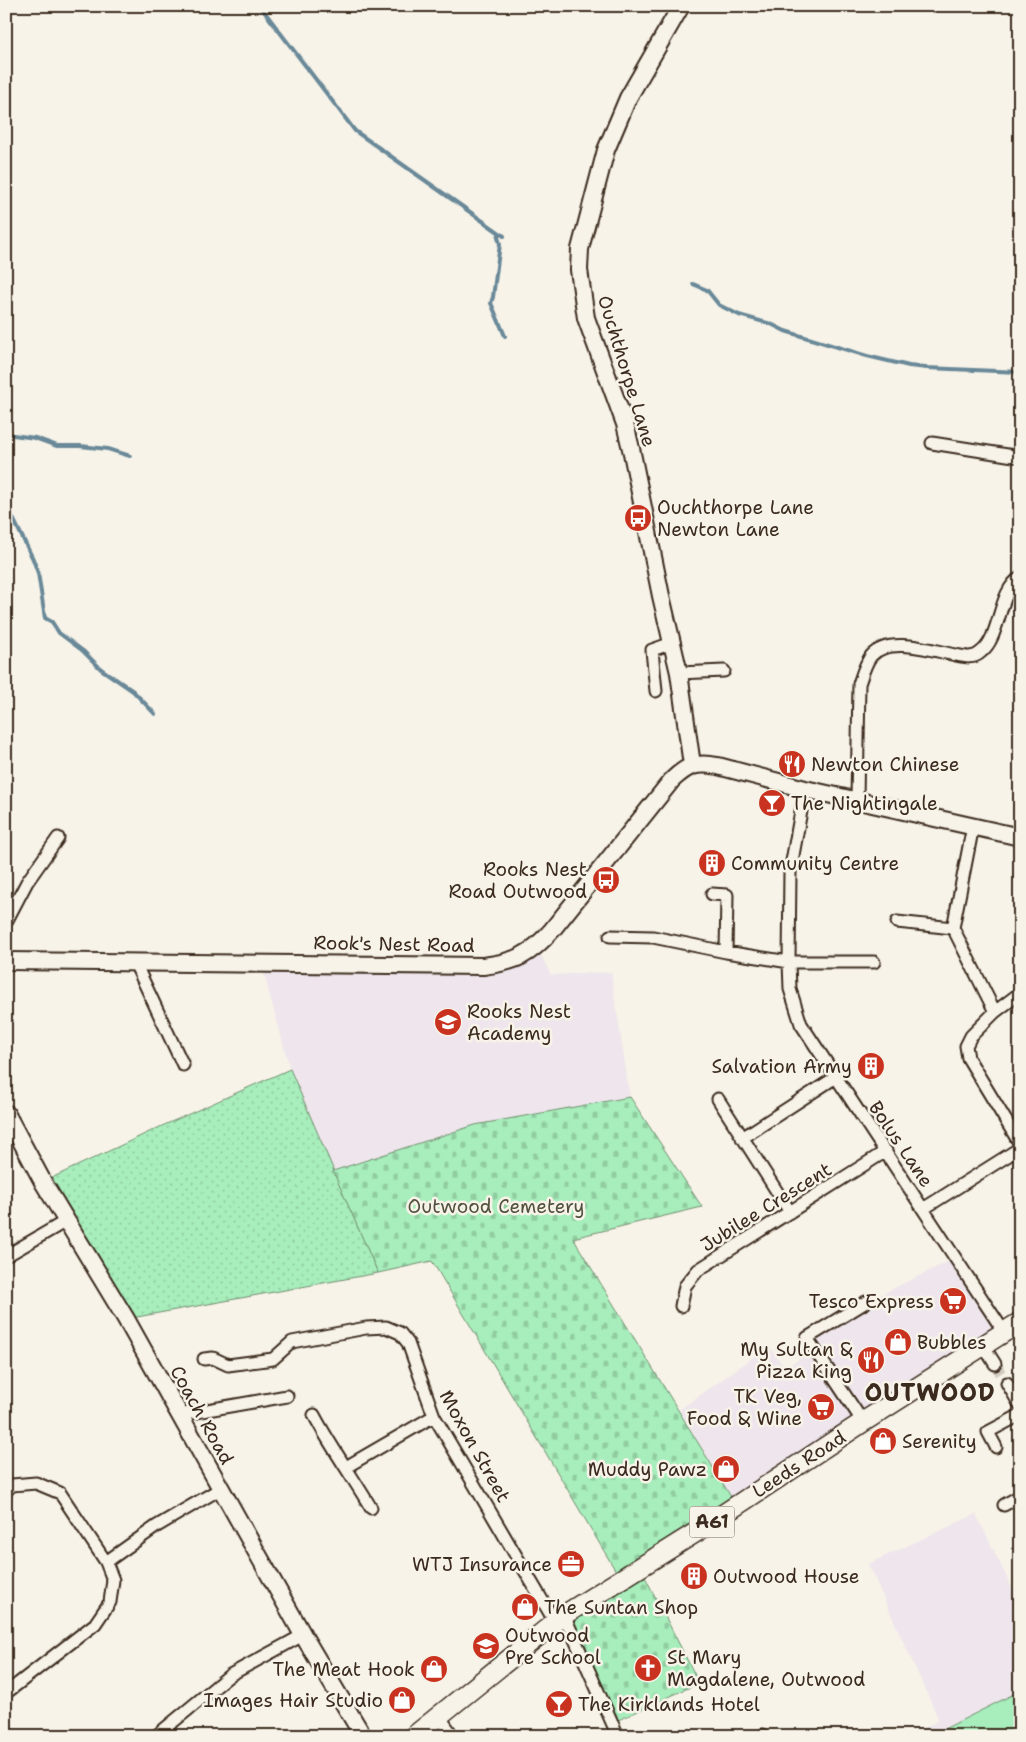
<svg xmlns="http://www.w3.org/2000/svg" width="1026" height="1742" font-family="'Shantell Sans',sans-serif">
<defs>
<pattern id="green-dots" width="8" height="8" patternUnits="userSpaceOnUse" patternTransform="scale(1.25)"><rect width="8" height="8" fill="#a7eebc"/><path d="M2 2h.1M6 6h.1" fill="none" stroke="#91cca1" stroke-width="1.8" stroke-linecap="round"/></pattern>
<pattern id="cemetery-stones" width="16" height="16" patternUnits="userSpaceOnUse" patternTransform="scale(1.25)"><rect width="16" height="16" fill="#a7eebc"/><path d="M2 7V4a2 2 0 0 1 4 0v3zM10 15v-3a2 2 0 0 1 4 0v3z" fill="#91cca1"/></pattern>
</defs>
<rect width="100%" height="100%" fill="#f7f3e8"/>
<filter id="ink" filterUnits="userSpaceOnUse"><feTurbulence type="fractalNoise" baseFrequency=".02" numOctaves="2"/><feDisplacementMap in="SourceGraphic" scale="10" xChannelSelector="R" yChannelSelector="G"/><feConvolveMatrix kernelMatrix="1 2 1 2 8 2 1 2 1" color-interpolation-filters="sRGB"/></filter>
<g filter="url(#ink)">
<!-- built -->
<path fill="#eee6ec" d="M537,947L551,975L611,972L630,1097L475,1125L333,1171L290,1069L261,963L483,966Z
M955,1258L1004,1332L736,1505L679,1410L769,1346L785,1368L815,1349L807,1338L866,1302Z
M976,1514L1015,1594L1020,1592V1736H909L939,1720L868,1564Z"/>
<!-- green -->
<path fill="url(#green-dots)" stroke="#718c6d" d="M290,1069L378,1273L126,1319L43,1182L162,1126Z"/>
<!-- cemetery -->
<path fill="url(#cemetery-stones)" stroke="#718c6d" d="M630,1097L702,1207L573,1238L736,1505L640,1567L699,1683L612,1723L564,1615L620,1578L432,1261L378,1273L333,1171L475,1125Z"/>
<!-- pitch -->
<path fill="#a7eebc" stroke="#718c6d" d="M1020,1691V1736H930Z"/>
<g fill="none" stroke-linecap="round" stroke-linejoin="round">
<!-- stream -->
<path stroke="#698898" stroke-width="4" d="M260,6L355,131L504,236
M500,233L498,237L500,244L493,297L491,303L505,336
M693,284L707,290L719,305L739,315L771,324L785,331L867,356L909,366L927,368L1020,372
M6,434L35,438L57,446H80L108,449L130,456
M6,504L33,559L38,573L45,618L52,622L59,633L83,651L101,669L133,691L155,714"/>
<!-- street-tunnel -->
<path stroke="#d1cbc0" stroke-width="11" stroke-dasharray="11 5.5" stroke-linecap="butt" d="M995,1364L1007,1383"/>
<!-- street casing -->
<g stroke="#3b2a1e" stroke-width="15">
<path id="street" d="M932,443L1020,457
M679,673L724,671
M656,691L652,650L672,643
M805,789L790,872L789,962L790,989L801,1024L1004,1332
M857,800L859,684C862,675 865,664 871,656C889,635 933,651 956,655C965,657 974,659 981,652C1001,637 998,591 1020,578
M712,894L727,895L726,952
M6,922L27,882L58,838
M897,922L953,928L995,1012L971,1036L966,1046L968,1058L1020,1144
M953,928L973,826
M610,936L653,937L726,952L789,962H874
M134,961L183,1065
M995,1012L1020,993
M718,1099L790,1212
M742,1138L836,1077
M923,1209L1020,1148
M6,1256L66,1221
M681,1306L685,1286L698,1270L886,1151
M983,1345L995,1364
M204,1359L213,1358L228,1365L273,1359L292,1342L366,1328L386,1327L400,1333L408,1343L434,1416L555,1622
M1007,1383L1020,1405
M179,1415L287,1396
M314,1415C331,1447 352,1476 371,1508
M863,1422L807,1338L866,1302
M996,1447L988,1432L1020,1415
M346,1467L434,1416
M6,1491L12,1485L36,1483L60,1493L106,1562L113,1580L110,1602L95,1624L6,1693
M1004,1505L1020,1496
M106,1562L157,1526L220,1489
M564,1615L618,1736
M439,1716L453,1736
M763,1735V1736
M156,1736L230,1675L303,1635"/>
</g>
<!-- secondary casing -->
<g stroke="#3b2a1e" stroke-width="20">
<path id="secondary" d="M681,6L628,98L606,150L580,249L579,270L586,318L625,424L632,453L661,596L679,673L692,765
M6,961L483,966C516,962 530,955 552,930L672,780C688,765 696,762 718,766L805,789L1020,837
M6,1113L43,1182L126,1319L303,1635L363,1736"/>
</g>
<!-- primary casing -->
<g stroke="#3b2a1e" stroke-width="22">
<path id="primary" d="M414,1736L564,1615L698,1531L863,1422L1020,1322"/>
</g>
<!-- street -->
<use href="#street" stroke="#f7f3e8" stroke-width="11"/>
<!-- secondary -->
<use href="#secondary" stroke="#f7f3e8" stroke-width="16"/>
<!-- primary -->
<use href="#primary" stroke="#f7f3e8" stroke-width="19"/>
</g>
</g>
<!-- icons -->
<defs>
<g id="bus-disc" transform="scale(1.4375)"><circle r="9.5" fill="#c8321e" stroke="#f7f3e8"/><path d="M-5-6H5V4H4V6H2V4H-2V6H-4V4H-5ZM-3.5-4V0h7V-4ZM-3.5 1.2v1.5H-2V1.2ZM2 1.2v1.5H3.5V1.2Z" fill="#fff"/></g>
<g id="restaurant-disc" transform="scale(1.4375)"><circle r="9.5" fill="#c8321e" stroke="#f7f3e8"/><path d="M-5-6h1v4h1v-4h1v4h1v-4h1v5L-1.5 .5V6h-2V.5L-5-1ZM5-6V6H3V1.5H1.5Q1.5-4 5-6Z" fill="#fff"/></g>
<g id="bar-disc" transform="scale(1.4375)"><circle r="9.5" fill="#c8321e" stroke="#f7f3e8"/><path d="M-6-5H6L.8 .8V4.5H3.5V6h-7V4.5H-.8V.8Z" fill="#fff"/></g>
<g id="building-disc" transform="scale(1.4375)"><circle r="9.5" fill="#c8321e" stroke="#f7f3e8"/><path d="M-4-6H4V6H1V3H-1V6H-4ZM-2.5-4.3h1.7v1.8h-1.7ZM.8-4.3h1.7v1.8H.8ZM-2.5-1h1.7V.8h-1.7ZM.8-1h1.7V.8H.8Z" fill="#fff"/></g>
<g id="school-disc" transform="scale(1.4375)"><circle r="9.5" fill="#c8321e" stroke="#f7f3e8"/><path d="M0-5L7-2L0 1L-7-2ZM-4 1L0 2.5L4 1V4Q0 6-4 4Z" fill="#fff"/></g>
<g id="supermarket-disc" transform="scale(1.4375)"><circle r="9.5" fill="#c8321e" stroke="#f7f3e8"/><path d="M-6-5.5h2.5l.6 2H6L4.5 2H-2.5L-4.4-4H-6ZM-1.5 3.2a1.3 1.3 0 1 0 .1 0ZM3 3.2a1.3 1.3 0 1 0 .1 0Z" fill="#fff"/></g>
<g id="shop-disc" transform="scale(1.4375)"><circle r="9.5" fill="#c8321e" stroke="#f7f3e8"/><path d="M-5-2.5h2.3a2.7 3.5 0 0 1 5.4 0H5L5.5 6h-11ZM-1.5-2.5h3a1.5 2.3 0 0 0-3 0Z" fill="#fff"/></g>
<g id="office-disc" transform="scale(1.4375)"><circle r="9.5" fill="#c8321e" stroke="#f7f3e8"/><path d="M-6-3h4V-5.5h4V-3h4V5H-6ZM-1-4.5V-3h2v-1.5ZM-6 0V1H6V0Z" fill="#fff"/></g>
<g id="church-disc" transform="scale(1.4375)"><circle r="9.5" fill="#c8321e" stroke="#f7f3e8"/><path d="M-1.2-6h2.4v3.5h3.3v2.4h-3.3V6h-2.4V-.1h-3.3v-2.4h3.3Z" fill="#fff"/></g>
</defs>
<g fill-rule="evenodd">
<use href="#bus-disc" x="638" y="518"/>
<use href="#restaurant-disc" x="792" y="764"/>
<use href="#bar-disc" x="772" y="803"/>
<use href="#building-disc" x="712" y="863"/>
<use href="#bus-disc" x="606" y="880"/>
<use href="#school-disc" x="448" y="1022"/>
<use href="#building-disc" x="871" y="1066"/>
<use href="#supermarket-disc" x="953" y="1301"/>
<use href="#shop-disc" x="898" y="1342"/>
<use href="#restaurant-disc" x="871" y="1360"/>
<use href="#supermarket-disc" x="821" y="1407"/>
<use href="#shop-disc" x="883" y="1441"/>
<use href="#shop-disc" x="726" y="1469"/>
<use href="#office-disc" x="571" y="1564"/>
<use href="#building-disc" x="694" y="1576"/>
<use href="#shop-disc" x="525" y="1607"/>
<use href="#school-disc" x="486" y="1646"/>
<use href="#church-disc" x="648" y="1668"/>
<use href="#shop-disc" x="434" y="1669"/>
<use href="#shop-disc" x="402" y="1700"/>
<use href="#bar-disc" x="559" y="1704"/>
</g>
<g text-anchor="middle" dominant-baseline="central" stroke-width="5" stroke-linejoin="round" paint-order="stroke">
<!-- shield labels -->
<rect fill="#f7f3e8" stroke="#73665b" stroke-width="1" x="689.5" y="1506.5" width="45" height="31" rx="4"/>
<g font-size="18" font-weight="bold" fill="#3b2a1e">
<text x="712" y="1522">A61</text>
</g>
<!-- street labels -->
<g font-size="19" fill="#3b2a1e" stroke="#f7f3e8">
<text transform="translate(627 371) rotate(73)">Ouchthorpe Lane</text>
<text transform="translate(394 944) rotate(1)">Rook's Nest Road</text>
<text transform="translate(901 1144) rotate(56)">Bolus Lane</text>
<text transform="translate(766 1207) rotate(-32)">Jubilee Crescent</text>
<text transform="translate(202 1415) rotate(61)">Coach Road</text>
<text transform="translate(475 1446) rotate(61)">Moxon Street</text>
<text transform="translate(799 1464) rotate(-33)">Leeds Road</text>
</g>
<!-- poi labels -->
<g font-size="19" fill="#3b2a1e" stroke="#f7f3e8" text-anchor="start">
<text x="657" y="507">Ouchthorpe Lane<tspan x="657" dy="22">Newton Lane</tspan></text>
<text x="811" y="764">Newton Chinese</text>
<text x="791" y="803">The Nightingale</text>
<text x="731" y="863">Community Centre</text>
<text x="587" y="869" text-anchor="end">Rooks Nest<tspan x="587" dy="22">Road Outwood</tspan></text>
<text x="467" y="1011">Rooks Nest<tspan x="467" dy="22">Academy</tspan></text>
<text x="852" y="1066" text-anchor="end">Salvation Army</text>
<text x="934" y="1301" text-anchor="end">Tesco Express</text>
<text x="917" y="1342">Bubbles</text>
<text x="852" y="1349" text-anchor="end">My Sultan &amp;<tspan x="852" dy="22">Pizza King</tspan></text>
<text x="802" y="1396" text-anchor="end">TK Veg,<tspan x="802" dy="22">Food &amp; Wine</tspan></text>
<text x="902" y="1441">Serenity</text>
<text x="707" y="1469" text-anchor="end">Muddy Pawz</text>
<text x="552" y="1564" text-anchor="end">WTJ Insurance</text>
<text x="713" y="1576">Outwood House</text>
<text x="544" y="1607">The Suntan Shop</text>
<text x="505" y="1635">Outwood<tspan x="505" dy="22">Pre School</tspan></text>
<text x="667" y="1657">St Mary<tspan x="667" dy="22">Magdalene, Outwood</tspan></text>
<text x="415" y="1669" text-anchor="end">The Meat Hook</text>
<text x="383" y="1700" text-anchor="end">Images Hair Studio</text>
<text x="578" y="1704">The Kirklands Hotel</text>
</g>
<!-- park labels -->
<g font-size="19" fill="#51513e" stroke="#f7f3e8">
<text x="496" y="1206">Outwood Cemetery</text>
</g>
<!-- district labels -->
<g font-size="24" font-weight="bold" letter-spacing="1" fill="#3b2a1e" stroke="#f7f3e8">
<text x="930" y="1393">OUTWOOD</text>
</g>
</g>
<!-- margin -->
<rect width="1026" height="1742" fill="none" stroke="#f7f3e8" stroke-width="25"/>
<rect x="12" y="12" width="1001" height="1717" fill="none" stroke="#3b2a1e" stroke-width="2" filter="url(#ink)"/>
</svg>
